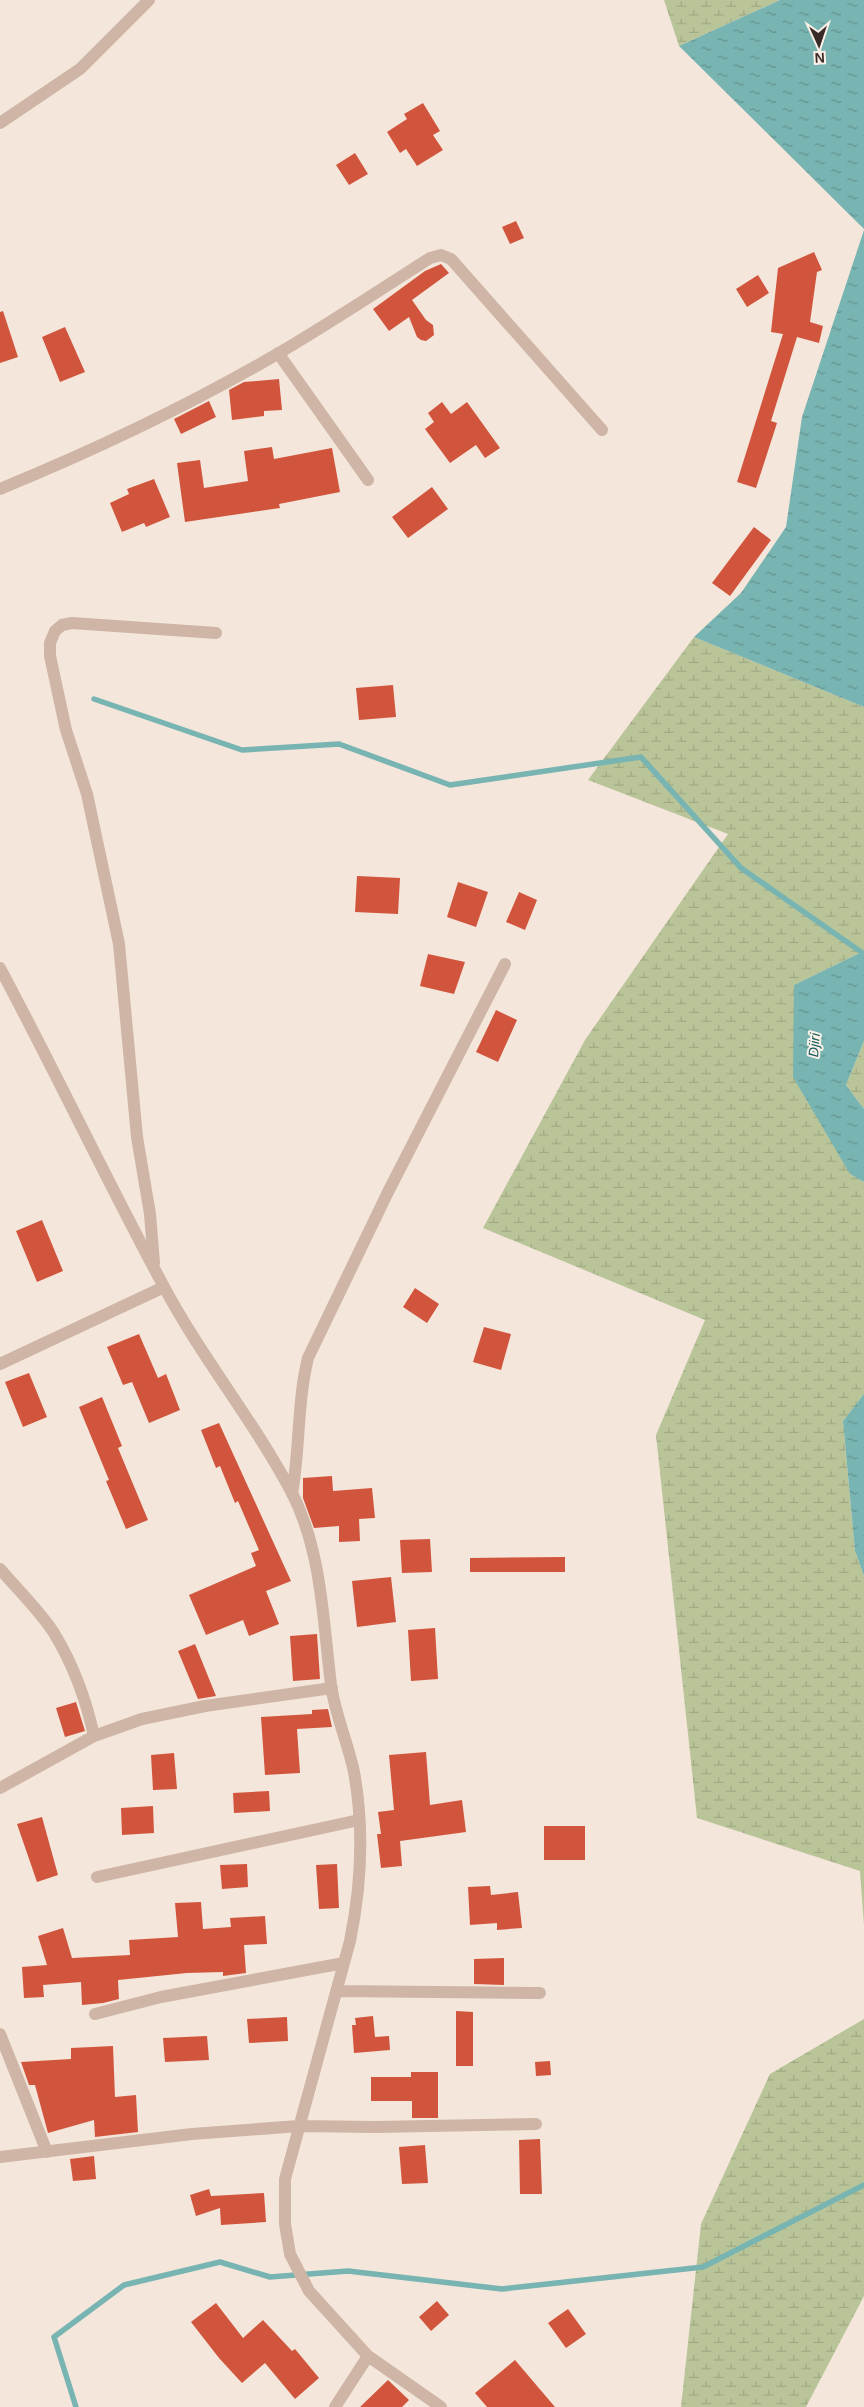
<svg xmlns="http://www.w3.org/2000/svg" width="864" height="2407" font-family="Helvetica,sans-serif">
<defs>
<pattern id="wetland-marsh" width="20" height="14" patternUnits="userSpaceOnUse" patternTransform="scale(1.25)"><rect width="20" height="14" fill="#b9c599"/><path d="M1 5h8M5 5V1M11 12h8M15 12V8" fill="none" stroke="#a0a984"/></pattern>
<pattern id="water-ripples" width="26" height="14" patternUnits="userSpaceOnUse" patternTransform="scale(1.25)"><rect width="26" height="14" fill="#77b4b2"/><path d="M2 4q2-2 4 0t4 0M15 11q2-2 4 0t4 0" fill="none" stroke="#639391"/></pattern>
</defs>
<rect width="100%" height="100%" fill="#f4e6db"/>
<!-- wetland -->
<path fill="url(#wetland-marsh)" d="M664,0H780L679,46Z
M694,637L864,707V951L794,985L850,1174L864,1182V1394L843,1421L855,1551L864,1576V1925L860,1871L697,1818L656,1435L705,1320L483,1228L585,1040L728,834L588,780Z
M864,1041V1109L846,1085Z
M864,2019V2296L806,2407H681L701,2224L770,2074Z"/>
<!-- water -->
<path fill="url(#water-ripples)" d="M780,0H864V229L679,46Z
M864,230V707L694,637L741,593L786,527L802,417Z
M864,951V1041L846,1085L864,1109V1182L850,1174L793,1077L794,985Z
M864,1394V1576L855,1551L843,1421Z"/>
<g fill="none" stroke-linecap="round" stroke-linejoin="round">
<!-- stream -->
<path stroke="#77b4b2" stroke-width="5.5" d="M94,699L242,750L339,744L450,785L641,757L741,868L864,954
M76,2407L54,2337L124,2285L220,2262L270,2277L348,2271L502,2289L703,2267L864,2185"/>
</g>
<!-- building -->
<path fill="#d1553c" d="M423,103L440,131L433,135L443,150L417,166L406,149L400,153L387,132L407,119L404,114Z
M355,153L368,174L349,185L336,165Z
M516,221L524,238L510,244L502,227Z
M814,252L822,270L817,272L810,322L823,326L819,343L797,337L771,421L777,423L756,488L737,482L783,334L771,332L778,268Z
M441,264L449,273L412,300L426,320L433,325L434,335L426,341L421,340L417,337L409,317L389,331L373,309L425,271Z
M758,275L769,293L747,307L736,289Z
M3,311L18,357L0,363V312Z
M65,327L85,372L60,382L42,337Z
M279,379L282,410L264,411V416L232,420L229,390L244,382Z
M209,401L216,417L181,434L174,419Z
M442,402L451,414L467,402L500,448L485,458L476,445L450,463L425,429L434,422L428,413Z
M272,447L274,459L332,448L340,492L279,504L280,508L185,522L177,463L200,460L204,488L248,481L244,451Z
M154,479L170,517L146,527L144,523L122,532L110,503L129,494L127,489Z
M432,487L448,509L408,538L392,517Z
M754,527L771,540L730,596L712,583Z
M393,685L396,717L359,720L356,688Z
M357,876L400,878L398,914L355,912Z
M458,882L488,892L476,927L447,917Z
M519,892L537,900L525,930L506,922Z
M428,954L465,962L454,994L420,986Z
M496,1010L517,1020L498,1062L476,1052Z
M42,1220L63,1271L37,1282L16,1231Z
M415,1288L439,1304L427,1323L403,1307Z
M484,1327L511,1334L501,1370L473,1362Z
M139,1334L158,1378L166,1374L180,1410L149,1423L132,1382L123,1385L107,1347Z
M29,1373L47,1417L23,1427L5,1382Z
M102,1397L122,1446L118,1448L148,1520L126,1529L106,1481L109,1480L79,1407Z
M219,1423L291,1581L266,1591L279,1624L249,1636L243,1620L206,1635L189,1595L256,1566L251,1553L259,1550L238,1501L235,1503L220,1466L216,1468L201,1430Z
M332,1476L333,1491L372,1488L375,1518L359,1519L360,1541L339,1542V1526L314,1528L303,1498V1478Z
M430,1539L432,1572L402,1573L400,1540Z
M565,1557V1572H470V1558Z
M391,1577L396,1622L357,1627L352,1581Z
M435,1628L438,1679L411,1681L408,1630Z
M317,1634L320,1679L293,1681L290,1636Z
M195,1644L216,1696L198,1699L178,1651Z
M76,1702L85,1731L65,1737L56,1708Z
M328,1709L332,1727L297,1729L300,1773L265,1775L261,1717L312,1714V1710Z
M426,1752L430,1805L462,1800L466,1832L400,1841L402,1866L381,1868L377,1834H381L378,1812L394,1810L389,1755Z
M174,1753L177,1789L153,1790L151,1755Z
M269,1791L270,1811L234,1813L233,1793Z
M153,1806L154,1833L122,1835L121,1808Z
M42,1817L58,1875L37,1882L17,1824Z
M544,1826H585V1860H544Z
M247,1864L248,1887L222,1889L220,1865Z
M337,1864L339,1908L319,1909L316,1865Z
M490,1886L491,1895L518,1892L522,1928L497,1930V1923L470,1925L468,1887Z
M201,1902L203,1929L231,1927L230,1918L265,1916L267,1944L244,1945L246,1973L223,1976V1972L187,1973L118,1980L119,1999L103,2003L82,2005L81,1982L43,1985L44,1997L24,1998L22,1967L47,1965L38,1936L63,1928L72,1958L130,1955L129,1940L178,1937L175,1903Z
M504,1958V1985L474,1984V1959Z
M456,2011L473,2012V2066H456Z
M373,2016L375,2037L389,2036L390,2050L354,2053L352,2025H356L355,2018Z
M287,2017L288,2041L249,2043L247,2019Z
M207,2036L209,2060L165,2062L163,2038Z
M113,2046L115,2097L136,2095L138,2132L95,2137L94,2120L48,2133L35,2085H29L21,2062L71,2059V2048Z
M550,2061L551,2075L536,2076L535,2062Z
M411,2072H438V2118H412V2101H371V2077H411Z
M540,2139L542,2194H520L519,2140Z
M425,2145L428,2183L402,2184L399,2147Z
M94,2156L96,2179L73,2181L70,2159Z
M209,2189L211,2196L264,2193L266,2222L221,2225L220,2208L196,2216L190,2195Z
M437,2301L449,2315L431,2331L419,2317Z
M216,2303L243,2338L263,2320L292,2351L295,2349L319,2378L295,2399L265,2363L242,2383L219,2358L191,2322Z
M568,2309L586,2334L566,2348L548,2323Z
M515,2360L555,2407H487L475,2393Z
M388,2380L409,2400L402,2407H360Z"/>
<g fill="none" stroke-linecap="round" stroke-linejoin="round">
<!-- minor -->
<path stroke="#ceb5a5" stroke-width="12" d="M0,123L80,69L149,0
M278,353L368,480
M0,489C95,450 190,405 279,353C330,323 380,290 430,258L441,255L451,259L602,430
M0,968C56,1073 107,1181 163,1285C201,1357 254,1421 292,1493C322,1552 323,1621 331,1685C335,1714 348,1743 354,1772C364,1827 361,1887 350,1941L285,2179V2224L290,2254L309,2291L368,2356L441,2407
M154,1263L150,1214L137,1137L119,944L87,794L66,730L50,656V643L55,631L62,625L72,623L216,633
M0,1364L164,1287
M292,1494C300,1449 297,1403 308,1358L388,1192L505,964
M0,1569C18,1590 39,1610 54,1633C74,1666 86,1699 94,1736
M0,1788L94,1736L142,1719L205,1706L332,1688
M97,1877L359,1820
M337,1991L540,1993
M95,2014L161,1997L344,1963
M0,2034L47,2152
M0,2157L192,2134L299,2126L376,2127L536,2124
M335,2407L368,2356"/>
</g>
<g text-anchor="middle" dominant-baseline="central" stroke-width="4" stroke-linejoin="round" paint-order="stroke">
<!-- water labels -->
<g font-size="14" font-style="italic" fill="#195e5e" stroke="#fbf1e8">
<text transform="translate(814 1045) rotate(-85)">Djiri</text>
</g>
</g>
<!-- north arrow -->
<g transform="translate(819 45) rotate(177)" stroke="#fbf1e8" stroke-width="4" paint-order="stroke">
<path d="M0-4L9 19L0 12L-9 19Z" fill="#392b27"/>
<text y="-8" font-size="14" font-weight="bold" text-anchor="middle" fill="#392b27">N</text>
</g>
</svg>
